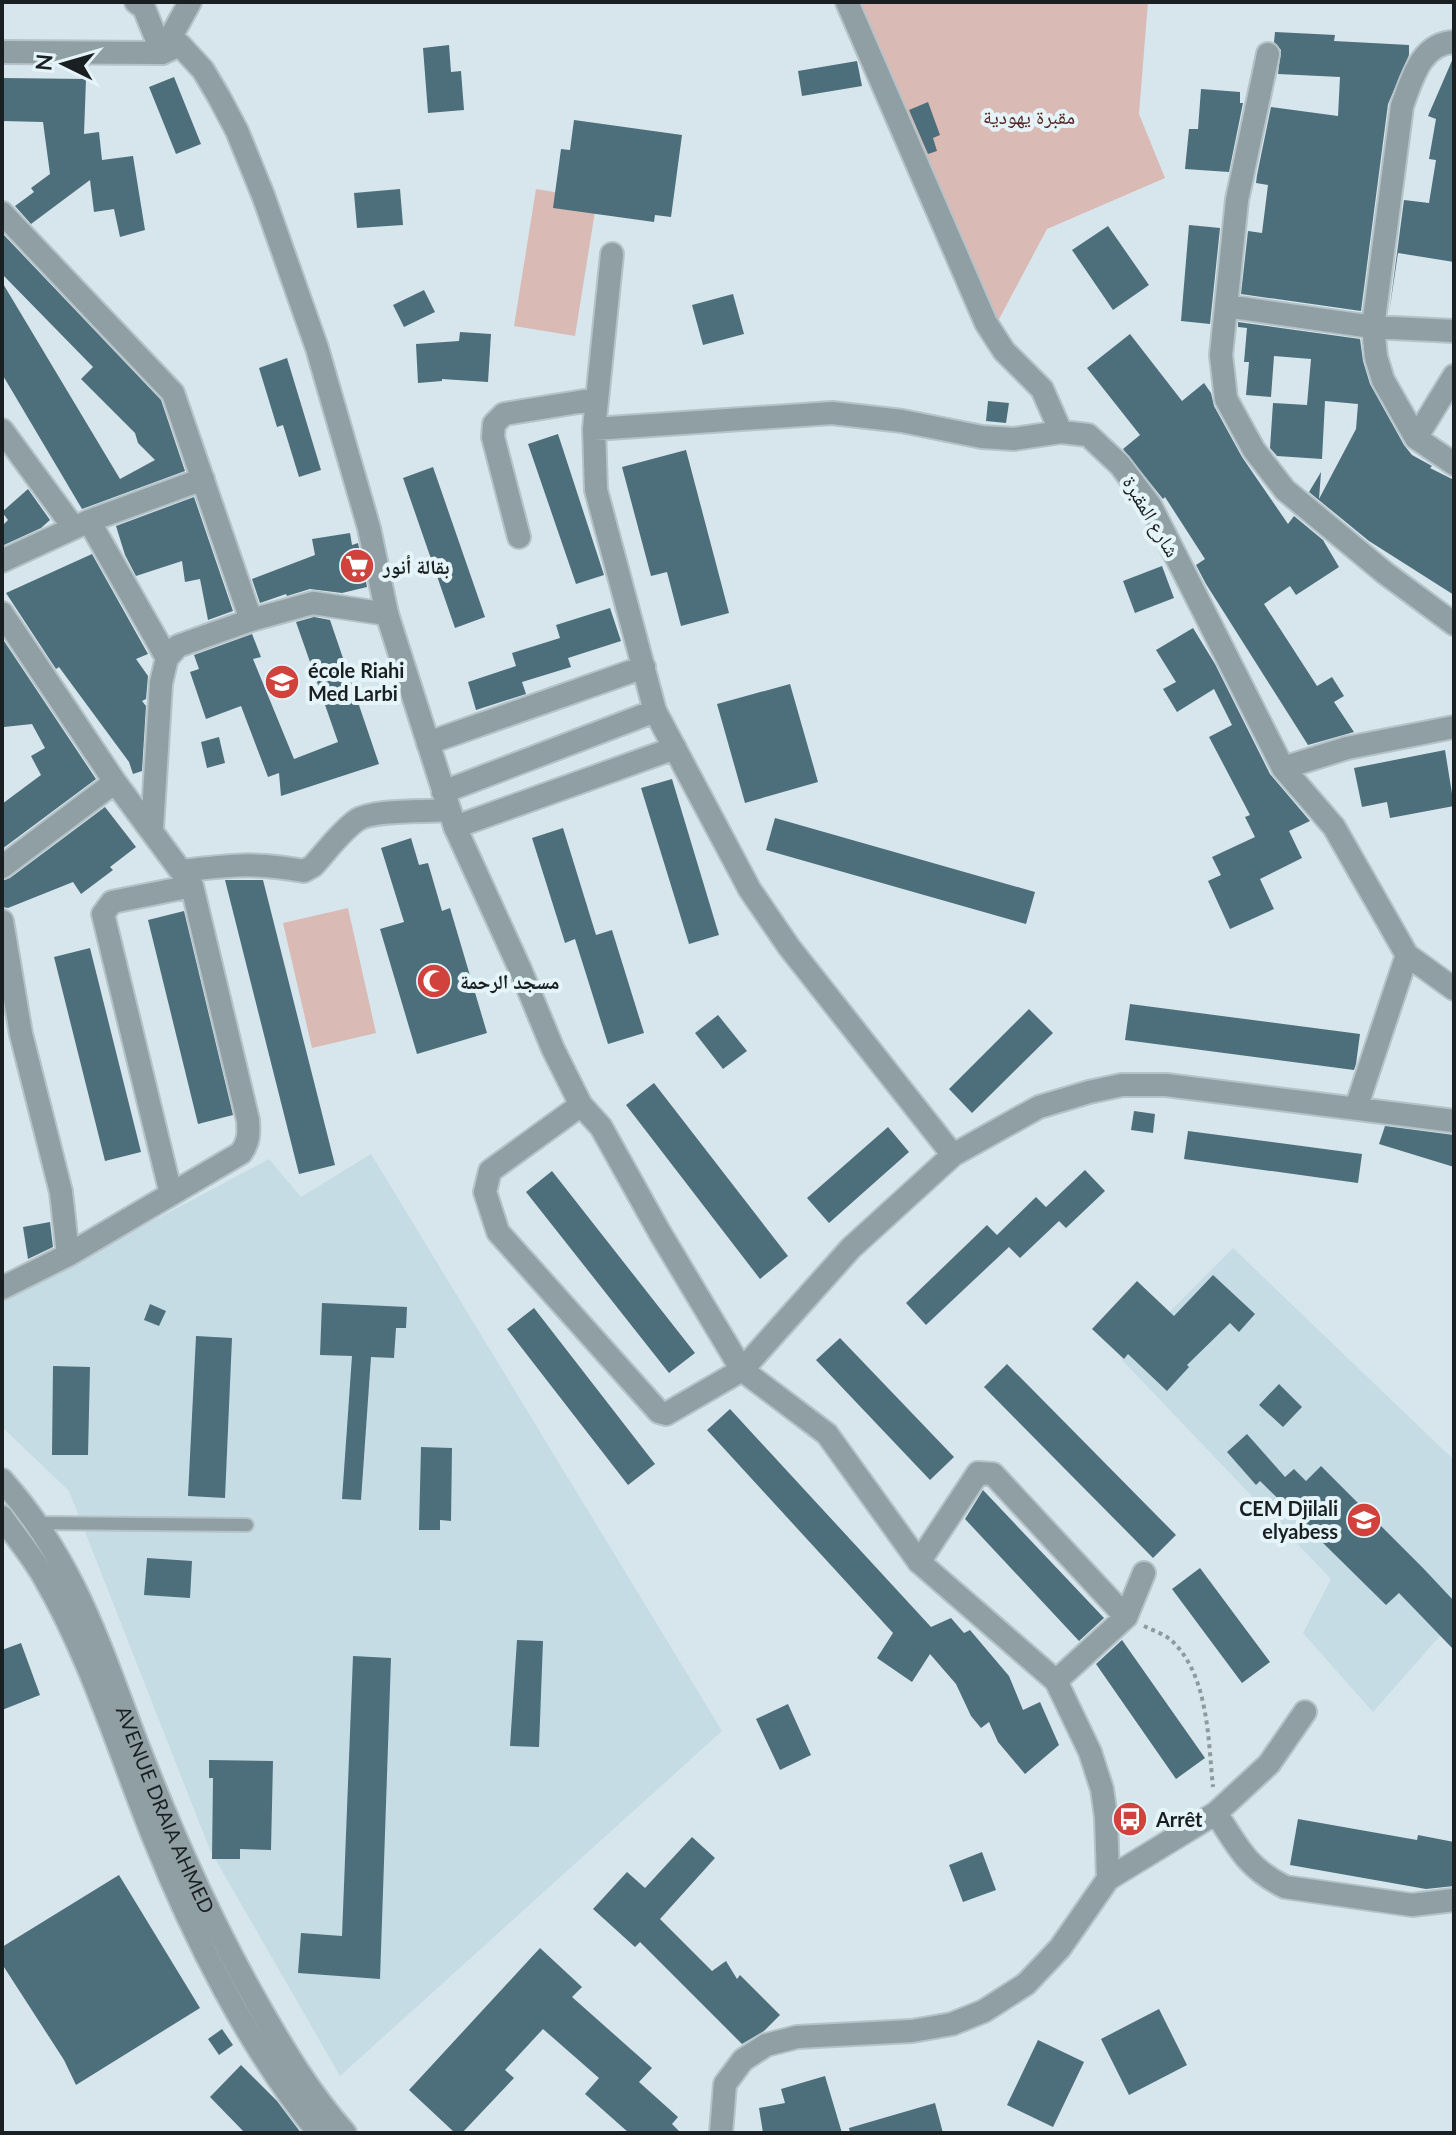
<svg xmlns="http://www.w3.org/2000/svg" width="1456" height="2135" font-family="Lato,'Noto Naskh Arabic',sans-serif">
<rect width="100%" height="100%" fill="#d7e6ec"/>
<!-- built -->
<path fill="#c5dce5" d="M371,1154L722,1731L340,2076L210,1850L69,1491L2,1427V1301L269,1159L301,1197Z
M1233,1248L1454,1460V1620L1373,1712L1303,1633L1331,1579L1122,1360Z"/>
<!-- green -->
<path fill="#dabab5" d="M860,2H1148L1139,114L1165,178L1047,229L998,321Z
M536,189L597,199L575,336L514,326Z
M348,908L376,1033L312,1048L283,923Z"/>
<!-- building -->
<path fill="#4d6f7b" d="M1275,32L1335,35L1334,41L1409,45V55L1388,104L1361,311L1241,294L1248,231L1262,233L1268,185L1256,183L1257,175L1271,107L1338,116L1340,77L1278,74L1281,50L1274,42Z
M449,45L451,72L461,71L464,110L428,113L423,48Z
M1454,56V262L1398,253L1389,314L1404,200L1429,203L1436,160L1429,159L1436,119L1428,116Z
M857,61L862,86L802,96L798,71Z
M174,77L201,144L176,154L149,87Z
M2,78L86,79L84,134L99,132L102,160L133,156L145,230L120,237L114,209L94,212L90,180L31,224L15,206L34,192L31,188L50,174L43,122L2,121Z
M1201,89L1240,92V103H1243L1229,172L1185,169L1189,129H1198Z
M928,102L940,135L933,138L937,151L928,154L909,110Z
M574,120L682,135L671,217L655,215L654,222L553,208L561,149L570,150Z
M400,189L403,225L357,228L354,193Z
M1189,225L1220,228L1210,324L1181,321Z
M1108,226L1149,285L1113,310L1072,250Z
M2,233L161,400L185,471L82,509L2,374V282L120,479L155,460L138,443L135,433L81,379L93,367L2,274Z
M424,290L435,312L404,327L393,305Z
M733,294L744,334L703,345L692,305Z
M1238,322L1360,339L1363,361L1370,384L1404,445L1412,455L1432,466L1430,468L1454,480V595L1369,541L1309,492L1321,472L1319,499L1356,429L1358,404L1325,401L1322,459L1277,456L1270,448L1273,403L1307,405L1311,359L1274,356L1271,397L1246,395L1249,362H1244L1247,328L1238,327Z
M460,332L491,334L488,382L442,379V381L418,383L416,344L459,341Z
M1130,334L1182,401L1204,383L1211,393L1214,406L1242,457L1288,524L1294,516L1323,540L1339,567L1296,595L1290,586L1264,604L1317,686L1332,677L1344,696L1334,702L1354,732L1308,745L1206,584L1196,565L1205,559L1165,497L1163,499L1123,449L1140,435L1087,368Z
M287,358L321,470L299,477L283,425L277,427L259,368Z
M988,401L1009,403L1006,423L986,421Z
M558,434L604,575L576,584L528,444Z
M686,450L729,613L681,626L667,572L651,576L622,467Z
M433,467L485,617L455,628L403,478Z
M28,489L50,520L41,528L4,545L2,526L8,520L2,512Z
M194,497L233,611L208,620L200,579L185,582L182,561L136,576L125,555L116,526Z
M350,533L352,545L358,543L367,587L342,593L310,589L287,596L286,594L260,603L252,579L315,555L312,539Z
M92,554L148,654L136,659L148,676L146,699L142,701L146,706L142,771L133,774L129,762L59,667L56,669L6,593Z
M1162,566L1174,598L1135,613L1123,581Z
M610,608L621,641L568,658L571,667L522,682L526,694L476,710L468,682L516,666L512,653L560,638L556,625Z
M314,617L330,620L379,764L281,796L279,773L268,777L241,706L206,719L190,672L199,669L194,655L252,634L261,657L253,659L294,759L338,742L296,622Z
M1193,628L1215,664L1270,774L1310,821L1289,831L1302,858L1260,879L1274,909L1230,929L1208,881L1221,875L1212,857L1255,837L1245,817L1250,815L1209,737L1232,725L1214,689L1177,712L1163,689L1176,682L1156,650Z
M2,638L96,779L2,849V804L41,775L31,756L45,748L32,724L4,727Z
M790,684L818,782L745,803L717,704Z
M219,737L225,763L207,768L201,742Z
M1445,750L1454,806L1390,818L1387,802L1362,807L1354,768Z
M672,779L719,935L689,944L641,788Z
M105,807L136,847L110,867L113,870L81,894L73,882L8,908L2,907V881L10,878Z
M775,818L1035,892L1026,924L766,850Z
M563,828L596,935L612,930L644,1033L608,1044L575,939L565,943L532,838Z
M411,838L419,865L428,863L442,911L450,908L487,1033L417,1054L380,929L404,922L381,848Z
M225,880H263L335,1165L299,1174Z
M184,911L233,1115L198,1124L148,920Z
M90,948L141,1152L105,1161L54,957Z
M1130,1004L1360,1034L1356,1064L1354,1070L1125,1040Z
M1029,1009L1053,1033L972,1113L949,1089Z
M718,1015L747,1051L723,1069L695,1033Z
M654,1083L788,1256L760,1279L626,1105Z
M1134,1111L1155,1114L1153,1133L1131,1130Z
M1385,1126L1454,1135V1167L1379,1144Z
M888,1127L909,1152L829,1223L807,1198Z
M1188,1131L1362,1154L1358,1183L1184,1159Z
M1085,1170L1105,1191L1066,1228L1059,1221L1020,1258L1009,1247L926,1325L906,1303L987,1225L997,1235L1036,1197L1046,1207Z
M552,1171L695,1353L669,1373L526,1192Z
M50,1222L53,1247L28,1259L23,1227Z
M1213,1275L1255,1314L1239,1332L1230,1323L1187,1365L1189,1367L1167,1391L1128,1354L1124,1359L1092,1329L1137,1281L1174,1316Z
M322,1303L407,1307L406,1328H396L394,1358L371,1357L361,1500L342,1499L352,1356L320,1355Z
M150,1304L166,1311L159,1326L144,1320Z
M534,1308L655,1464L628,1485L507,1329Z
M196,1336L232,1338L225,1498L188,1496Z
M840,1338L954,1457L930,1480L816,1360Z
M1007,1364L1176,1535L1153,1558L984,1387Z
M53,1366L90,1367L88,1455H52Z
M1279,1384L1302,1407L1283,1427L1259,1405Z
M730,1409L931,1627L951,1618L964,1633L970,1630L1009,1676L1023,1710L1040,1702L1059,1745L1025,1774L998,1742L989,1722L981,1728L971,1716L956,1684L930,1654L912,1682L877,1658L893,1633L707,1430Z
M1247,1434L1285,1477L1294,1469L1306,1481L1321,1466L1423,1568L1454,1601V1650L1399,1593L1386,1605L1260,1481L1256,1485L1227,1452Z
M421,1447L452,1448L451,1521L440,1520V1530H419Z
M983,1490L1104,1618L1079,1641L965,1519Z
M147,1558L192,1561L190,1598L144,1595Z
M1200,1568L1270,1662L1242,1683L1172,1589Z
M517,1640L543,1641L539,1747L510,1746Z
M1122,1640L1205,1758L1176,1779L1096,1664Z
M21,1643L40,1695L2,1710V1650Z
M353,1656L391,1658L380,1979L298,1973L301,1933L342,1936Z
M788,1704L811,1755L780,1770L756,1719Z
M209,1760L273,1761L271,1850L240,1849V1859H212L213,1778H209Z
M1298,1819L1417,1840L1418,1835L1454,1842V1886L1426,1889L1290,1865Z
M692,1837L715,1858L660,1919L712,1971L726,1961L737,1979L740,1975L780,2015L764,2031L742,2044L640,1942L635,1947L593,1909L627,1872L645,1888Z
M982,1852L996,1890L963,1902L949,1865Z
M119,1875L200,2008L76,2085L64,2060L2,1964V1947Z
M540,1948L582,1987L572,1997L652,2068L639,2082L678,2117L672,2124L681,2133H629L585,2094L599,2078L543,2029L505,2070L514,2078L462,2133H455L409,2090Z
M1159,2009L1187,2065L1129,2095L1101,2039Z
M222,2029L233,2045L219,2055L208,2039Z
M1038,2040L1084,2062L1053,2127L1007,2105Z
M241,2065L277,2101L301,2133H245L210,2097Z
M825,2076L842,2133H763L759,2108L785,2103L781,2089Z
M935,2103L943,2133H850L849,2128Z"/>
<g fill="none" stroke-linecap="round" stroke-linejoin="round">
<!-- service casing -->
<g stroke="#b5c2c8" stroke-width="16">
<path id="service" d="M38,1523L247,1525"/>
</g>
<!-- minor casing -->
<g stroke="#b5c2c8" stroke-width="26">
<path id="minor" d="M847,2L986,323L1004,351L1042,389L1061,432L1088,435L1120,465L1150,505L1283,768L1334,827L1407,955L1454,989
M1454,42C1421,43 1412,79 1402,106L1373,327L1376,357L1383,380L1416,438L1454,464
M2,52L162,53L190,2
M1268,54L1237,200L1221,355L1226,399L1254,450L1285,490L1385,573L1454,624
M2,213L173,393L251,620
M612,254L594,429L596,490L655,711
M1226,306L1373,327L1454,331
M594,429L832,413L902,421L982,437L1014,439L1061,432
M2,430L74,528
M1416,438L1454,376
M89,521L167,658
M519,537L493,437L494,424L504,414L597,399
M2,561L89,521L203,479
M2,613L115,782L192,886L248,1120C249,1133 249,1142 241,1153L68,1255L2,1288
M428,743L644,667
M1283,768L1347,748L1454,727
M443,792L655,711L750,890L789,947L953,1155
M455,827L675,748
M152,829L161,683L167,658L178,646L251,620L313,603L387,614
M2,867L115,782
M181,871C230,865 256,862 304,871L313,866C326,852 340,832 357,820C374,809 426,812 449,810
M2,921L21,1034L61,1192L68,1255
M581,1105L490,1171L485,1192L498,1232L659,1412L666,1414L742,1370L851,1248L953,1155L1039,1107L1089,1092L1122,1085H1166L1454,1121
M1356,1108L1407,955
M171,1194L103,914L112,902L192,886
M919,1562L978,1473L993,1474L1126,1617
M1056,1681L1126,1617L1144,1573
M1216,1813C1238,1847 1247,1868 1285,1887L1412,1905L1454,1900
M1108,1879L1216,1813L1269,1764L1305,1712"/>
</g>
<!-- tertiary casing -->
<g stroke="#b5c2c8" stroke-width="26">
<g id="tertiary">
<path d="M136,2L144,8L162,53L180,45L203,70L219,97L237,131L263,195L317,348L369,528L387,614L455,827L520,969L553,1049L581,1105L601,1127L660,1233L742,1370L827,1434L919,1562L1056,1681L1090,1752L1102,1789L1106,1817L1108,1879L1060,1948L1026,1984L984,2011L952,2024L912,2031L797,2037L766,2045L743,2060L725,2084L721,2133"/>
<path id="s1" d="M2,1480C76,1563 100,1648 139,1749C174,1839 212,1924 260,2008C285,2052 311,2095 345,2133"/>
<path d="M2,1517C16,1537 32,1556 44,1577C91,1658 118,1749 153,1836C193,1936 250,2050 319,2133"/>
</g>
</g>
<!-- path -->
<path stroke="#8f9a9f" stroke-width="4" stroke-dasharray="4 4" stroke-linecap="butt" d="M1144,1626C1152,1630 1164,1634 1171,1640C1209,1675 1208,1740 1213,1787"/>
<!-- service -->
<use href="#service" stroke="#8f9fa4" stroke-width="12"/>
<!-- minor -->
<use href="#minor" stroke="#8f9fa4" stroke-width="22"/>
<!-- tertiary -->
<use href="#tertiary" stroke="#8f9fa4" stroke-width="22"/>
</g>
<!-- icons -->
<defs>
<g id="supermarket-disc" transform="scale(1.8)"><circle r="9.5" fill="#d0423b" stroke="#e4f4f9"/><path d="M-6-5.5h2.5l.6 2H6L4.5 2H-2.5L-4.4-4H-6ZM-1.5 3.2a1.3 1.3 0 1 0 .1 0ZM3 3.2a1.3 1.3 0 1 0 .1 0Z" fill="#fff"/></g>
<g id="school-disc" transform="scale(1.8)"><circle r="9.5" fill="#d0423b" stroke="#e4f4f9"/><path d="M0-5L7-2L0 1L-7-2ZM-4 1L0 2.5L4 1V4Q0 6-4 4Z" fill="#fff"/></g>
<g id="mosque-disc" transform="scale(1.8)"><circle r="9.5" fill="#d0423b" stroke="#e4f4f9"/><path d="M3.5-4.9A6 6 0 1 0 3.5 4.9A5 5 0 1 1 3.5-4.9Z" fill="#fff"/></g>
<g id="bus-disc" transform="scale(1.8)"><circle r="9.5" fill="#d0423b" stroke="#e4f4f9"/><path d="M-5-6H5V4H4V6H2V4H-2V6H-4V4H-5ZM-3.5-4V0h7V-4ZM-3.5 1.2v1.5H-2V1.2ZM2 1.2v1.5H3.5V1.2Z" fill="#fff"/></g>
</defs>
<g fill-rule="evenodd">
<use href="#supermarket-disc" x="357" y="566"/>
<use href="#school-disc" x="282" y="682"/>
<use href="#mosque-disc" x="434" y="981"/>
<use href="#school-disc" x="1364" y="1520"/>
<use href="#bus-disc" x="1130" y="1819"/>
</g>
<g text-anchor="middle" dominant-baseline="central" stroke-width="8" stroke-linejoin="round" paint-order="stroke">
<!-- park labels -->
<g font-size="20" fill="#572622" stroke="#e4f4f9">
<text x="1029" y="116">مقبرة يهودية</text>
</g>
<!-- street labels -->
<g font-size="20" fill="#1a2022" stroke="#e4f4f9">
<text transform="translate(1152 516) rotate(59)">شارع المقبرة</text>
<text stroke="none"><textPath href="#s1" startOffset="370">AVENUE DRAIA AHMED</textPath></text>
</g>
<!-- poi labels -->
<g font-size="20" font-weight="bold" fill="#1a2022" stroke="#e4f4f9" text-anchor="start">
<text x="383" y="566">بقالة أنور</text>
<text x="308" y="670">école Riahi<tspan x="308" dy="23">Med Larbi</tspan></text>
<text x="460" y="981">مسجد الرحمة</text>
<text x="1338" y="1508" text-anchor="end">CEM Djilali<tspan x="1338" dy="23">elyabess</tspan></text>
<text x="1156" y="1819">Arrêt</text>
</g>
</g>
<!-- border -->
<rect width="1456" height="2135" fill="none" stroke="#1a2022" stroke-width="8"/>
<!-- north arrow -->
<g transform="translate(64 64) rotate(275)" stroke="#e4f4f9" stroke-width="6" paint-order="stroke">
<path d="M0-6L14 30L0 20L-14 30Z" fill="#1a2022"/>
<text y="-12" font-size="22" font-weight="bold" text-anchor="middle" fill="#1a2022">N</text>
</g>
</svg>
